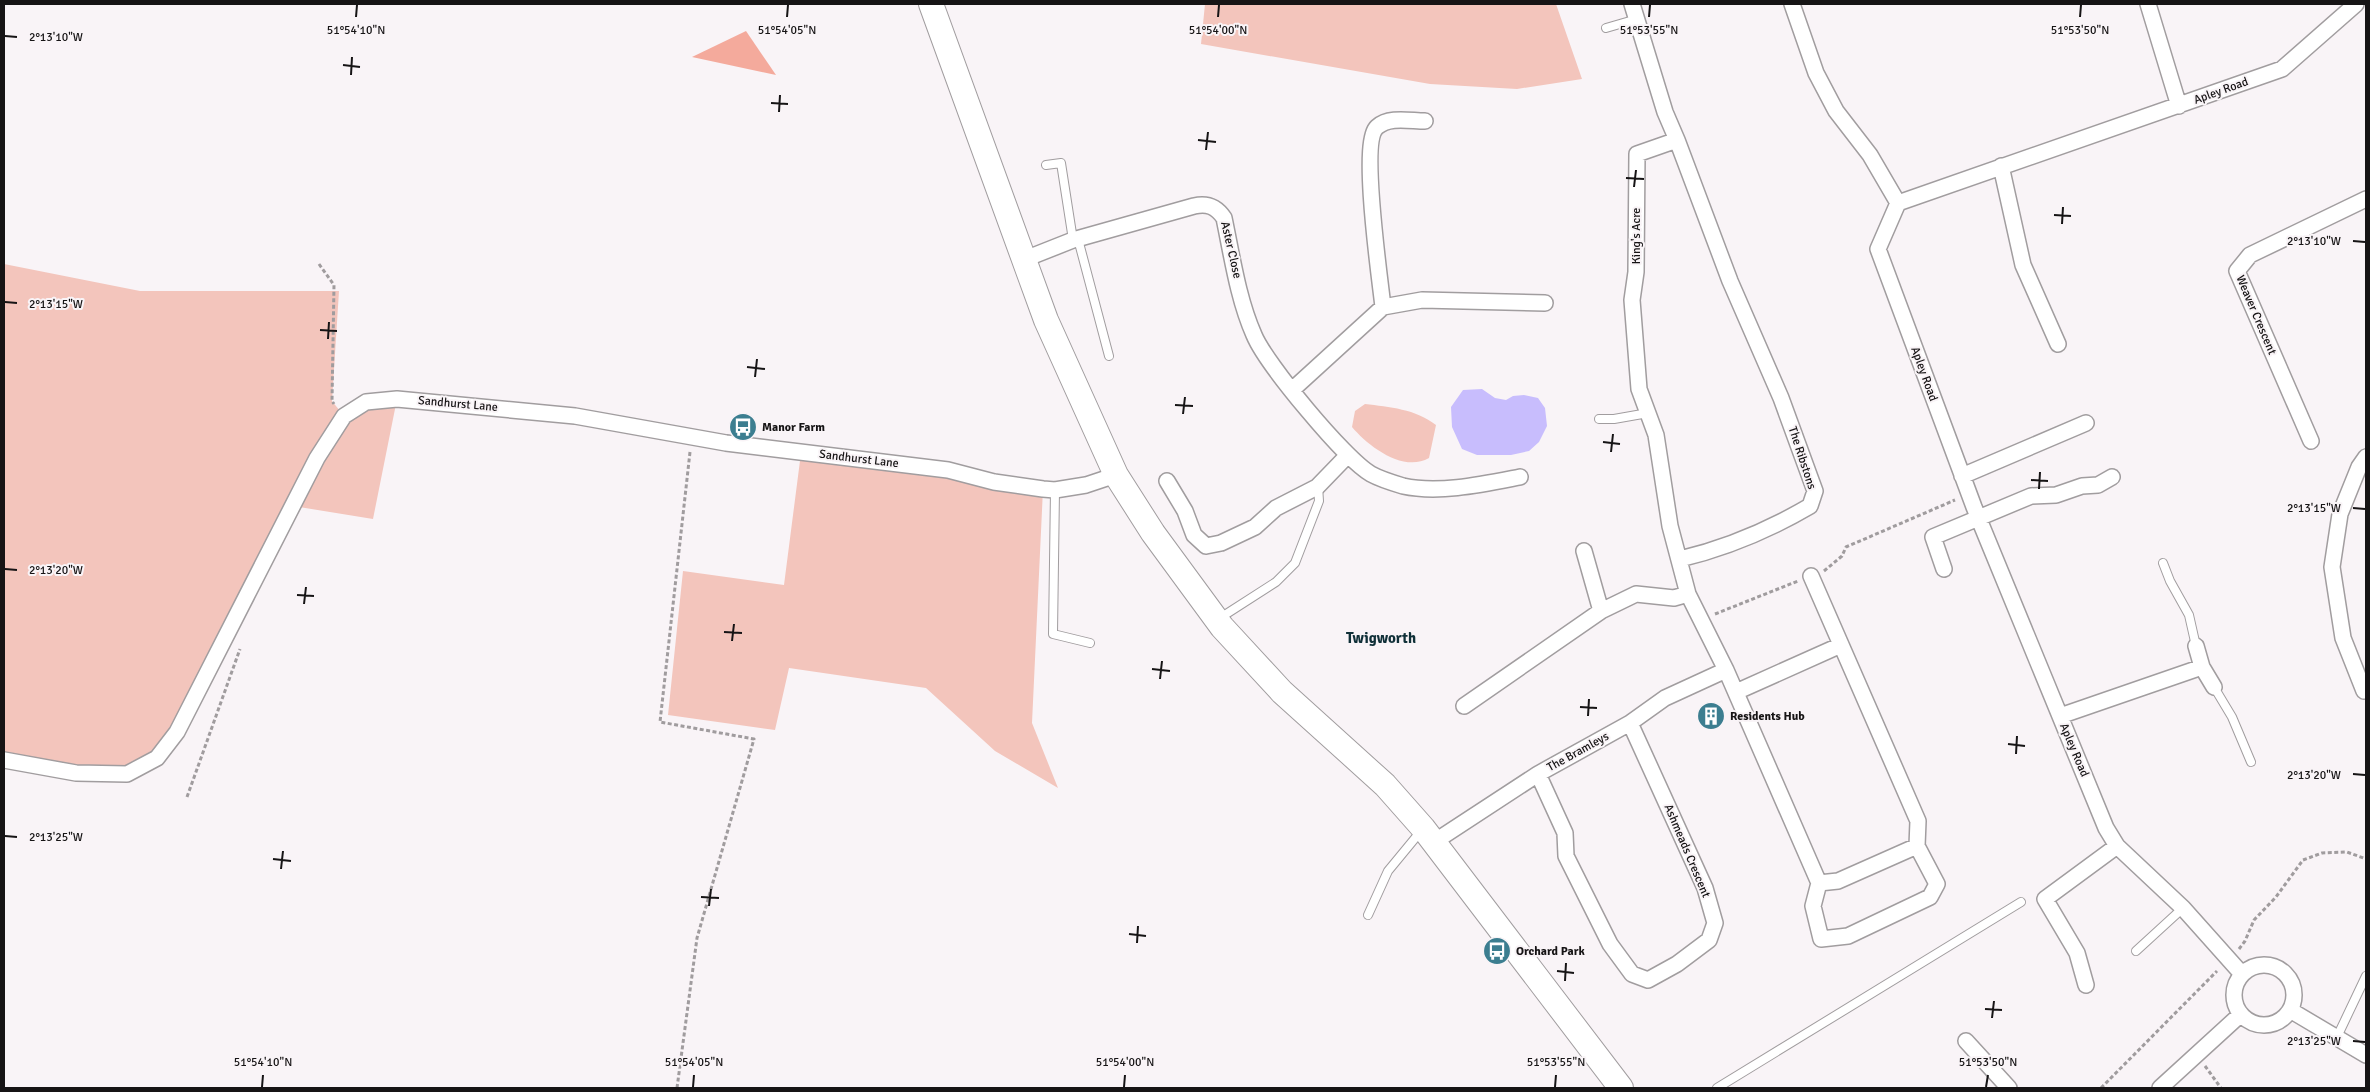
<svg xmlns="http://www.w3.org/2000/svg" width="2370" height="1092" font-family="Signika,sans-serif">
<rect width="100%" height="100%" fill="#f9f4f7"/>
<!-- green -->
<path fill="#f3c5bc" d="M1205,4H1556L1582,79L1517,89L1430,84L1201,44Z
M4,264L140,291H339L332,401L344,416L397,399L373,519L293,506L177,732L127,774L4,760Z
M1365,404C1389,407 1416,409 1436,425L1429,458C1403,473 1368,446 1352,427L1355,411Z
M801,453L1043,489L1032,723L1058,788L995,751L926,688L789,668L775,730L668,715L683,571L784,585Z"/>
<!-- forest -->
<path fill="#f4aa9c" d="M746,31L776,75L692,57Z"/>
<!-- water -->
<path fill="#c8bdfd" d="M1482,389L1495,398L1506,400L1513,396L1524,395L1538,398L1545,408L1547,426L1539,442L1529,451L1511,455H1477L1462,449L1452,427L1451,407L1463,390Z"/>
<g fill="none" stroke-linecap="round" stroke-linejoin="round">
<!-- service casing -->
<g stroke="#a19d9f" stroke-width="10">
<path id="service" d="M1606,28L1637,19
M1046,165L1061,163L1073,240
M1078,239L1109,356
M1599,419H1614L1648,413
M1055,490L1053,634L1090,643
M2163,563L2170,581L2189,615L2196,646
M1220,618L1276,582L1295,563L1319,501L1318,486
M2214,687L2232,717L2251,762
M1368,915L1388,871L1421,831
M2136,951L2183,908
M2337,1037L2366,976
M1717,1088L2021,902"/>
</g>
<!-- minor casing -->
<g stroke="#a19d9f" stroke-width="18">
<path id="minor" d="M1632,4L1665,112L1677,140L1637,154L1636,272L1632,300L1639,389L1656,435L1670,526L1688,594L1726,670L1819,883L1838,881L1917,846L1918,821L1811,576
M1792,4L1816,73L1836,111L1870,155L1898,203
M2148,4L2179,106
M1677,140L1730,281L1781,398L1815,491L1810,506C1769,530 1726,548 1680,559
M2001,166L2023,265L2058,344
M1025,259L1073,240L1194,206C1207,203 1216,206 1224,218C1232,256 1238,299 1254,335C1266,364 1345,459 1371,474C1380,479 1393,483 1403,486C1439,494 1484,484 1520,477
M1383,307C1380,279 1360,142 1377,127C1389,116 1410,121 1425,121
M1292,390L1383,307L1422,300L1545,303
M2311,441L2237,271L2250,255L2366,199
M1962,476L2086,423
M1167,481L1185,511L1194,535L1206,546L1221,543L1255,527L1276,508L1317,487L1347,456
M1584,551L1601,611
M1944,569L1933,537L2031,496L2056,495L2082,486L2098,485L2112,477
M2196,646L2202,667L2214,687
M2364,691L2343,638L2332,567L2340,514L2359,467L2366,457
M1736,692L1841,645
M1464,706L1601,611L1636,594L1674,598L1688,594
M2060,716L2202,667
M4,760L76,773L127,774L157,758L177,732L317,458L344,416L366,402L397,399L575,416L726,443L948,470L994,482L1043,489L1055,490L1086,485L1116,475
M1538,774L1565,833L1566,856L1610,944L1632,974L1648,980L1677,964L1709,940L1715,923L1705,888L1630,723
M1434,842L1538,774L1630,723L1665,698L1726,670
M1819,883L1813,906L1821,939L1848,936L1930,897L1937,884L1917,846
M2234 995a30 30 0 1 1 60 0a30 30 0 1 1-60 0Z
M2241,973L2183,908L2117,846L2106,828L1974,507L1878,249L1898,203L2282,69L2356,4
M2086,985L2077,953L2045,899L2117,846
M2290,1010L2366,1055
M1966,1041L2009,1088
M2160,1088L2241,1014"/>
</g>
<!-- primary casing -->
<g stroke="#a19d9f" stroke-width="26">
<path id="primary" d="M931,4L1046,320L1116,475L1153,533L1222,627L1282,692L1385,785L1423,828L1621,1088"/>
</g>
<!-- path -->
<path stroke="#a09c9e" stroke-width="3" stroke-dasharray="4 2.5" stroke-linecap="butt" d="M319,264L334,285L332,401L334,404
M1824,571L1842,556L1846,547L1955,500
M1715,614L1798,581
M187,797L240,649
M2239,949L2245,941L2254,920L2276,897L2303,860L2322,853L2347,852L2366,859
M2205,1066L2221,1088
M677,1088L697,938L754,739L660,722L690,452
M2101,1088L2217,971"/>
<!-- service -->
<use href="#service" stroke="#fff" stroke-width="8"/>
<!-- minor -->
<use href="#minor" stroke="#fff" stroke-width="15"/>
<!-- primary -->
<use href="#primary" stroke="#fff" stroke-width="24"/>
</g>
<!-- ticks -->
<path fill="none" stroke="#161415" stroke-width="2" d="M356,17L357,5M787,17L788,5M1218,17L1219,5M1649,17L1650,5M2080,17L2081,5M5,36L17,37M343,65L360,67M351,75L352,57M771,103L788,104M779,112L780,95M1198,140L1216,142M1206,150L1208,132M1626,178L1644,179M1634,187L1636,170M2054,215L2071,216M2062,224L2063,207M2353,241L2365,242M5,302L17,303M320,330L337,331M328,339L329,322M747,367L765,369M755,377L757,359M1175,405L1193,406M1183,414L1185,397M1603,442L1620,444M1611,452L1613,434M2031,480L2048,481M2039,489L2040,472M2353,508L2365,509M5,569L17,570M297,595L314,596M304,604L306,587M724,632L742,633M732,641L734,624M1152,669L1170,671M1160,679L1162,661M1580,707L1597,708M1588,716L1589,699M2008,744L2025,746M2016,754L2017,736M2353,774L2365,775M5,836L17,837M273,859L291,861M281,869L283,851M701,897L719,898M709,906L711,889M1129,934L1146,936M1137,943L1138,926M1557,971L1574,973M1565,981L1566,963M1985,1009L2002,1010M1992,1018L1994,1001M2353,1041L2365,1042M262,1087L263,1075M693,1087L694,1075M1124,1087L1125,1075M1555,1087L1556,1075M1986,1087L1988,1075"/>
<!-- icons -->
<defs>
<g id="bus-disc" transform="scale(1.4375)"><circle r="9.5" fill="#3c7e90" stroke="#f9f4f7"/><path d="M-5-6H5V4H4V6H2V4H-2V6H-4V4H-5ZM-3.5-4V0h7V-4ZM-3.5 1.2v1.5H-2V1.2ZM2 1.2v1.5H3.5V1.2Z" fill="#fff"/></g>
<g id="building-disc" transform="scale(1.4375)"><circle r="9.5" fill="#3c7e90" stroke="#f9f4f7"/><path d="M-4-6H4V6H1V3H-1V6H-4ZM-2.5-4.3h1.7v1.8h-1.7ZM.8-4.3h1.7v1.8H.8ZM-2.5-1h1.7V.8h-1.7ZM.8-1h1.7V.8H.8Z" fill="#fff"/></g>
</defs>
<g fill-rule="evenodd">
<use href="#bus-disc" x="743" y="427"/>
<use href="#building-disc" x="1711" y="716"/>
<use href="#bus-disc" x="1497" y="951"/>
</g>
<g text-anchor="middle" dominant-baseline="central" stroke-width="4" stroke-linejoin="round" paint-order="stroke">
<!-- street labels -->
<g font-size="12" fill="#161415" stroke="#f9f4f7">
<text transform="translate(2221 91) rotate(-20)">Apley Road</text>
<text transform="translate(1636 236) rotate(-90)">King's Acre</text>
<text transform="translate(1231 250) rotate(77)">Aster Close</text>
<text transform="translate(2256 315) rotate(67)">Weaver Crescent</text>
<text transform="translate(1924 374) rotate(70)">Apley Road</text>
<text transform="translate(458 404) rotate(5)">Sandhurst Lane</text>
<text transform="translate(1802 458) rotate(72)">The Ribstons</text>
<text transform="translate(859 459) rotate(7)">Sandhurst Lane</text>
<text transform="translate(2074 750) rotate(67)">Apley Road</text>
<text transform="translate(1578 752) rotate(-29)">The Bramleys</text>
<text transform="translate(1687 851) rotate(67)">Ashmeads Crescent</text>
</g>
<!-- poi labels -->
<g font-size="12" font-weight="bold" fill="#161415" stroke="#f9f4f7" text-anchor="start">
<text x="762" y="427">Manor Farm</text>
<text x="1730" y="716">Residents Hub</text>
<text x="1516" y="951">Orchard Park</text>
</g>
<!-- quarter labels -->
<g font-size="15" font-weight="bold" fill="#103038" stroke="#f9f4f7">
<text x="1381" y="638">Twigworth</text>
</g>
</g>
<g font-size="12" text-anchor="middle" fill="#161415" stroke="#f9f4f7" stroke-width="4" stroke-linejoin="round" paint-order="stroke">
<text x="1649" y="34">51°53'55"N</text>
<text x="2080" y="34">51°53'50"N</text>
<text x="356" y="34">51°54'10"N</text>
<text x="787" y="34">51°54'05"N</text>
<text x="1218" y="34">51°54'00"N</text>
<text x="56" y="41">2°13'10"W</text>
<text x="2314" y="245">2°13'10"W</text>
<text x="56" y="308">2°13'15"W</text>
<text x="2314" y="512">2°13'15"W</text>
<text x="56" y="574">2°13'20"W</text>
<text x="2314" y="779">2°13'20"W</text>
<text x="56" y="841">2°13'25"W</text>
<text x="2314" y="1045">2°13'25"W</text>
<text x="263" y="1066">51°54'10"N</text>
<text x="694" y="1066">51°54'05"N</text>
<text x="1125" y="1066">51°54'00"N</text>
<text x="1556" y="1066">51°53'55"N</text>
<text x="1988" y="1066">51°53'50"N</text>
</g>
<!-- border -->
<rect width="2370" height="1092" fill="none" stroke="#161415" stroke-width="10"/>
</svg>
